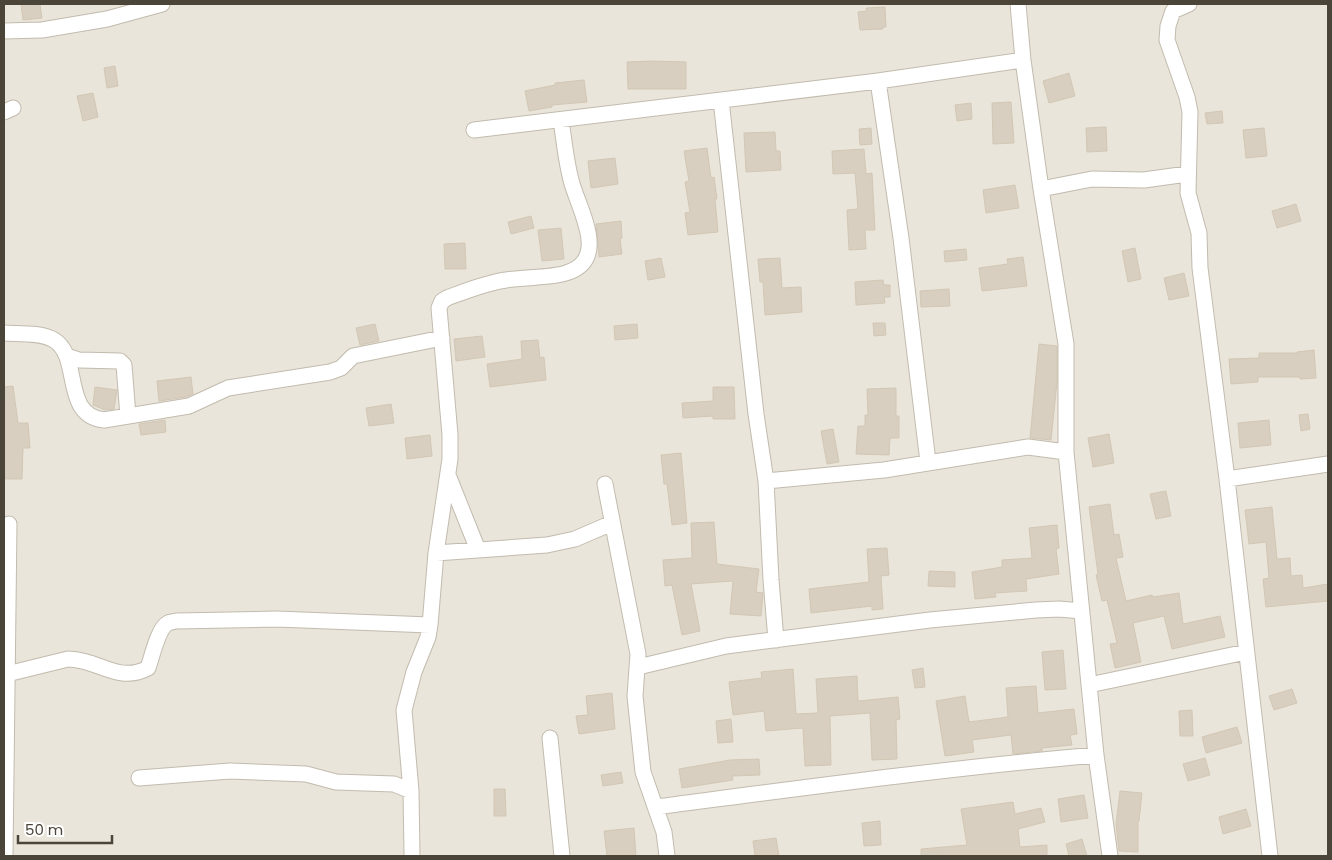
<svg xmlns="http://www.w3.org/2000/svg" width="1332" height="860" font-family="Poppins,sans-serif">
<rect width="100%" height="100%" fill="#f6f3ec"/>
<!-- residential -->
<path fill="#eae5da" d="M4,4H1328V856H4Z"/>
<!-- building -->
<path fill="#d8cfc1" stroke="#d3c7b4" d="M21,4H40L42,18L23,20Z
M885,7L886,27H882L883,29L860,30L858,12L867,11L866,8Z
M652,61L686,62V89H628L627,62Z
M115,66L118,86L107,88L104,68Z
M1069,73L1075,96L1049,103L1043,81Z
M584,80L587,102L552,105V107L529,111L525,91L555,85V83Z
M93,93L98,117L83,121L77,96Z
M1011,102L1014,143L993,144L992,103Z
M971,103L972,119L957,121L955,105Z
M1222,111L1223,123L1207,124L1205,113Z
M1106,127L1107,151L1087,152L1086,128Z
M871,128L872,144L860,145L859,129Z
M1264,128L1267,156L1246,158L1243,130Z
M775,132L776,151H780L781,170L746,172L744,133Z
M707,148L711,178L714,177L717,199H715L718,232L688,235L685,213L690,212L685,182L689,181L684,151Z
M864,149L866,174L872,173L875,230H865L866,249L849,250L847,210L858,209L855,173L833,174L832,151Z
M615,158L618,184L591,188L588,161Z
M1015,185L1019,208L986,213L983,190Z
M1296,204L1301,221L1277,228L1272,211Z
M531,216L534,228L511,234L508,222Z
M621,221L622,238L620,239L622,254L599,257L596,224Z
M561,228L564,259L542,261L538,230Z
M465,243L466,269H445L444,244Z
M1135,248L1141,279L1128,282L1122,251Z
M966,249L967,260L945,262L944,251Z
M1023,257L1027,286L982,291L979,268L1008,264L1007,259Z
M661,258L665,277L648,280L645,261Z
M780,258L782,288L801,287L802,312L765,315L763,282H760L758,259Z
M1184,273L1189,296L1169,300L1164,278Z
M883,280L884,285H890V297H884L885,303L856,305L855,282Z
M949,289L950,306L921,307L920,291Z
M873,323H885L886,335L874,336Z
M375,324L379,341L360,345L356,328Z
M637,324L638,338L615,340L614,326Z
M482,336L485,357L456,361L454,339Z
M538,340L540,358L544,357L546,380L490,387L487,364L522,359L521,341Z
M1039,344L1057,346V382L1051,440L1030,438Z
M1314,350L1316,378L1300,379V377H1258V382L1231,384L1229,359L1259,358V353H1297V352Z
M191,377L193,394L186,397L159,401L157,381Z
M13,386L18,423H28L30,448H23L22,479H4V387Z
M95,387L117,390L114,409L105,410L93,405Z
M713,387H734L735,419H713V416L683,418L682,403L713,401Z
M896,388V416H899V438H890L889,455L856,454L858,426H865V415H868L867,389Z
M391,404L394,423L369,426L366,408Z
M1308,414L1310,429L1301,431L1299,415Z
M165,420L166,432L141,435L139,424Z
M1269,420L1271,445L1240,448L1238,423Z
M833,429L839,462L827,464L821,431Z
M1109,434L1114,463L1093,467L1088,438Z
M430,435L432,456L407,459L405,438Z
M681,453L687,523L672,525L667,484H664L661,455Z
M1166,491L1171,516L1156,519L1150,494Z
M1110,504L1114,535L1119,534L1123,557L1116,558L1126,601L1152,595L1153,597L1179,593L1183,624L1220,616L1225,637L1172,649L1164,616L1133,623L1141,662L1115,668L1110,644L1117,643L1107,600L1102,601L1096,575L1098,574L1089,507Z
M1272,507L1277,559L1290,558L1291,576L1302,575L1303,588L1328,584V601L1266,607L1263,579L1269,578L1266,542L1249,544L1245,510Z
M714,522L717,564L759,569L756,592L763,593L761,616L730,614L733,581L691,584L700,631L682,635L672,585L665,586L663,560L692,558L691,523Z
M1057,525L1059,548L1056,549L1059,574L1026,579L1027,591L995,593L996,597L975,599L972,572L1002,567V560L1032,558L1029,528Z
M887,548L889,575L881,576L883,609L872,610V606L811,613L809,589L869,582L867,549Z
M929,571L955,572V587L928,586Z
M1063,650L1066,689L1045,690L1042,652Z
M923,668L925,687L915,688L912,670Z
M793,669L796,714L818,713L816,679L857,676L858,701L898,697L900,719L896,720L897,759L872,760L870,713L830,716L831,765L805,766L803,728L766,731L764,711L733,715L729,682L762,678L761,672Z
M1036,686L1038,713L1074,709L1077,734L1070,735L1072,745L1042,748V751L1013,754L1011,735L972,740L974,752L945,756L936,701L965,696L969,722L1008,717L1006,688Z
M1292,689L1297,703L1274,710L1269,696Z
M612,693L615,729L579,734L576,716L588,715L586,696Z
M1192,710L1193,736H1180L1179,711Z
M731,719L733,742L718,743L716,721Z
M1237,727L1242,743L1206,753L1202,737Z
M1205,758L1210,775L1188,781L1183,764Z
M759,759L760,775L732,776L733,780L682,788L679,769L730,760Z
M621,772L623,783L603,786L601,775Z
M494,789H505L506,816H494Z
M1120,791L1142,793L1139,821H1138V852L1119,851L1116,824Z
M1084,795L1088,818L1061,822L1058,799Z
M1013,802L1015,814L1041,808L1045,822L1018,829L1020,847L1047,845V856H921V849L967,845L961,809Z
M1246,809L1251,826L1223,834L1219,817Z
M880,821L881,845L864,846L862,823Z
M634,828L636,856H607L604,831Z
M776,838L779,856H755L753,841Z
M1082,839L1087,856H1069L1066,844Z"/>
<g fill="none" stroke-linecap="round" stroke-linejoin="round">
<!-- minor casing -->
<g stroke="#c2bbae" stroke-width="17">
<path id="minor" d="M1018,4L1023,60L1041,189L1066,344V452L1096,755L1110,856
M1189,4L1173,11L1168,26L1167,40L1187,97L1190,112L1188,193L1199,233L1200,268L1227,479L1270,856
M4,31L42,30L107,19L162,4
M878,81L901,238L928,462
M721,100L756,414L766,481L771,580L776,640
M4,112L13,108
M474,130L878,81L1023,60
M1041,189L1092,179L1144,180L1187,174
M4,333C18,334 41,332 54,340C82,357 61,415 104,420L189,406L228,388L330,372L341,368L353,356L442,338
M67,356L79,360L120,361L124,365L128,416
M448,475L478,550
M1227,479L1328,464
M766,481L884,470L1028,447L1066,452
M605,484L638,654L635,696L643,772L664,832L667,856
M436,553L547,545L575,539L612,523
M638,667L726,646L930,620L1036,610L1059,609L1082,611
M7,674L68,659C98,659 118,684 148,668C152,657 158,628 168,623C170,622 173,622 176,621L277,619L430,625
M1089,685L1246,652
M550,738L562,856
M139,778L230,771L306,774L336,782L394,784L411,791
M656,807C802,788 949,768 1096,755
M5,856L9,524
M412,856L411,791L404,710L414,672L428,637L430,625L436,553L450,459V435L439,308L442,301L447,298C466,291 485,283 506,280C523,277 551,278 566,273C611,259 578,209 571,180C566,161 564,140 561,120"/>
</g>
<!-- minor -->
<use href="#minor" stroke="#fff" stroke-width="15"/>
</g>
<!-- border -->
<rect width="1332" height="860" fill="none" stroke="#4b4439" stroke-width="10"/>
<!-- scale -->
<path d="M18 835v8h94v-8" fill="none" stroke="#4b4439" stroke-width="2.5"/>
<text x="25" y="835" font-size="15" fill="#4b4439" stroke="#ffffff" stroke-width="4" paint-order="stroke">50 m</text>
</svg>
